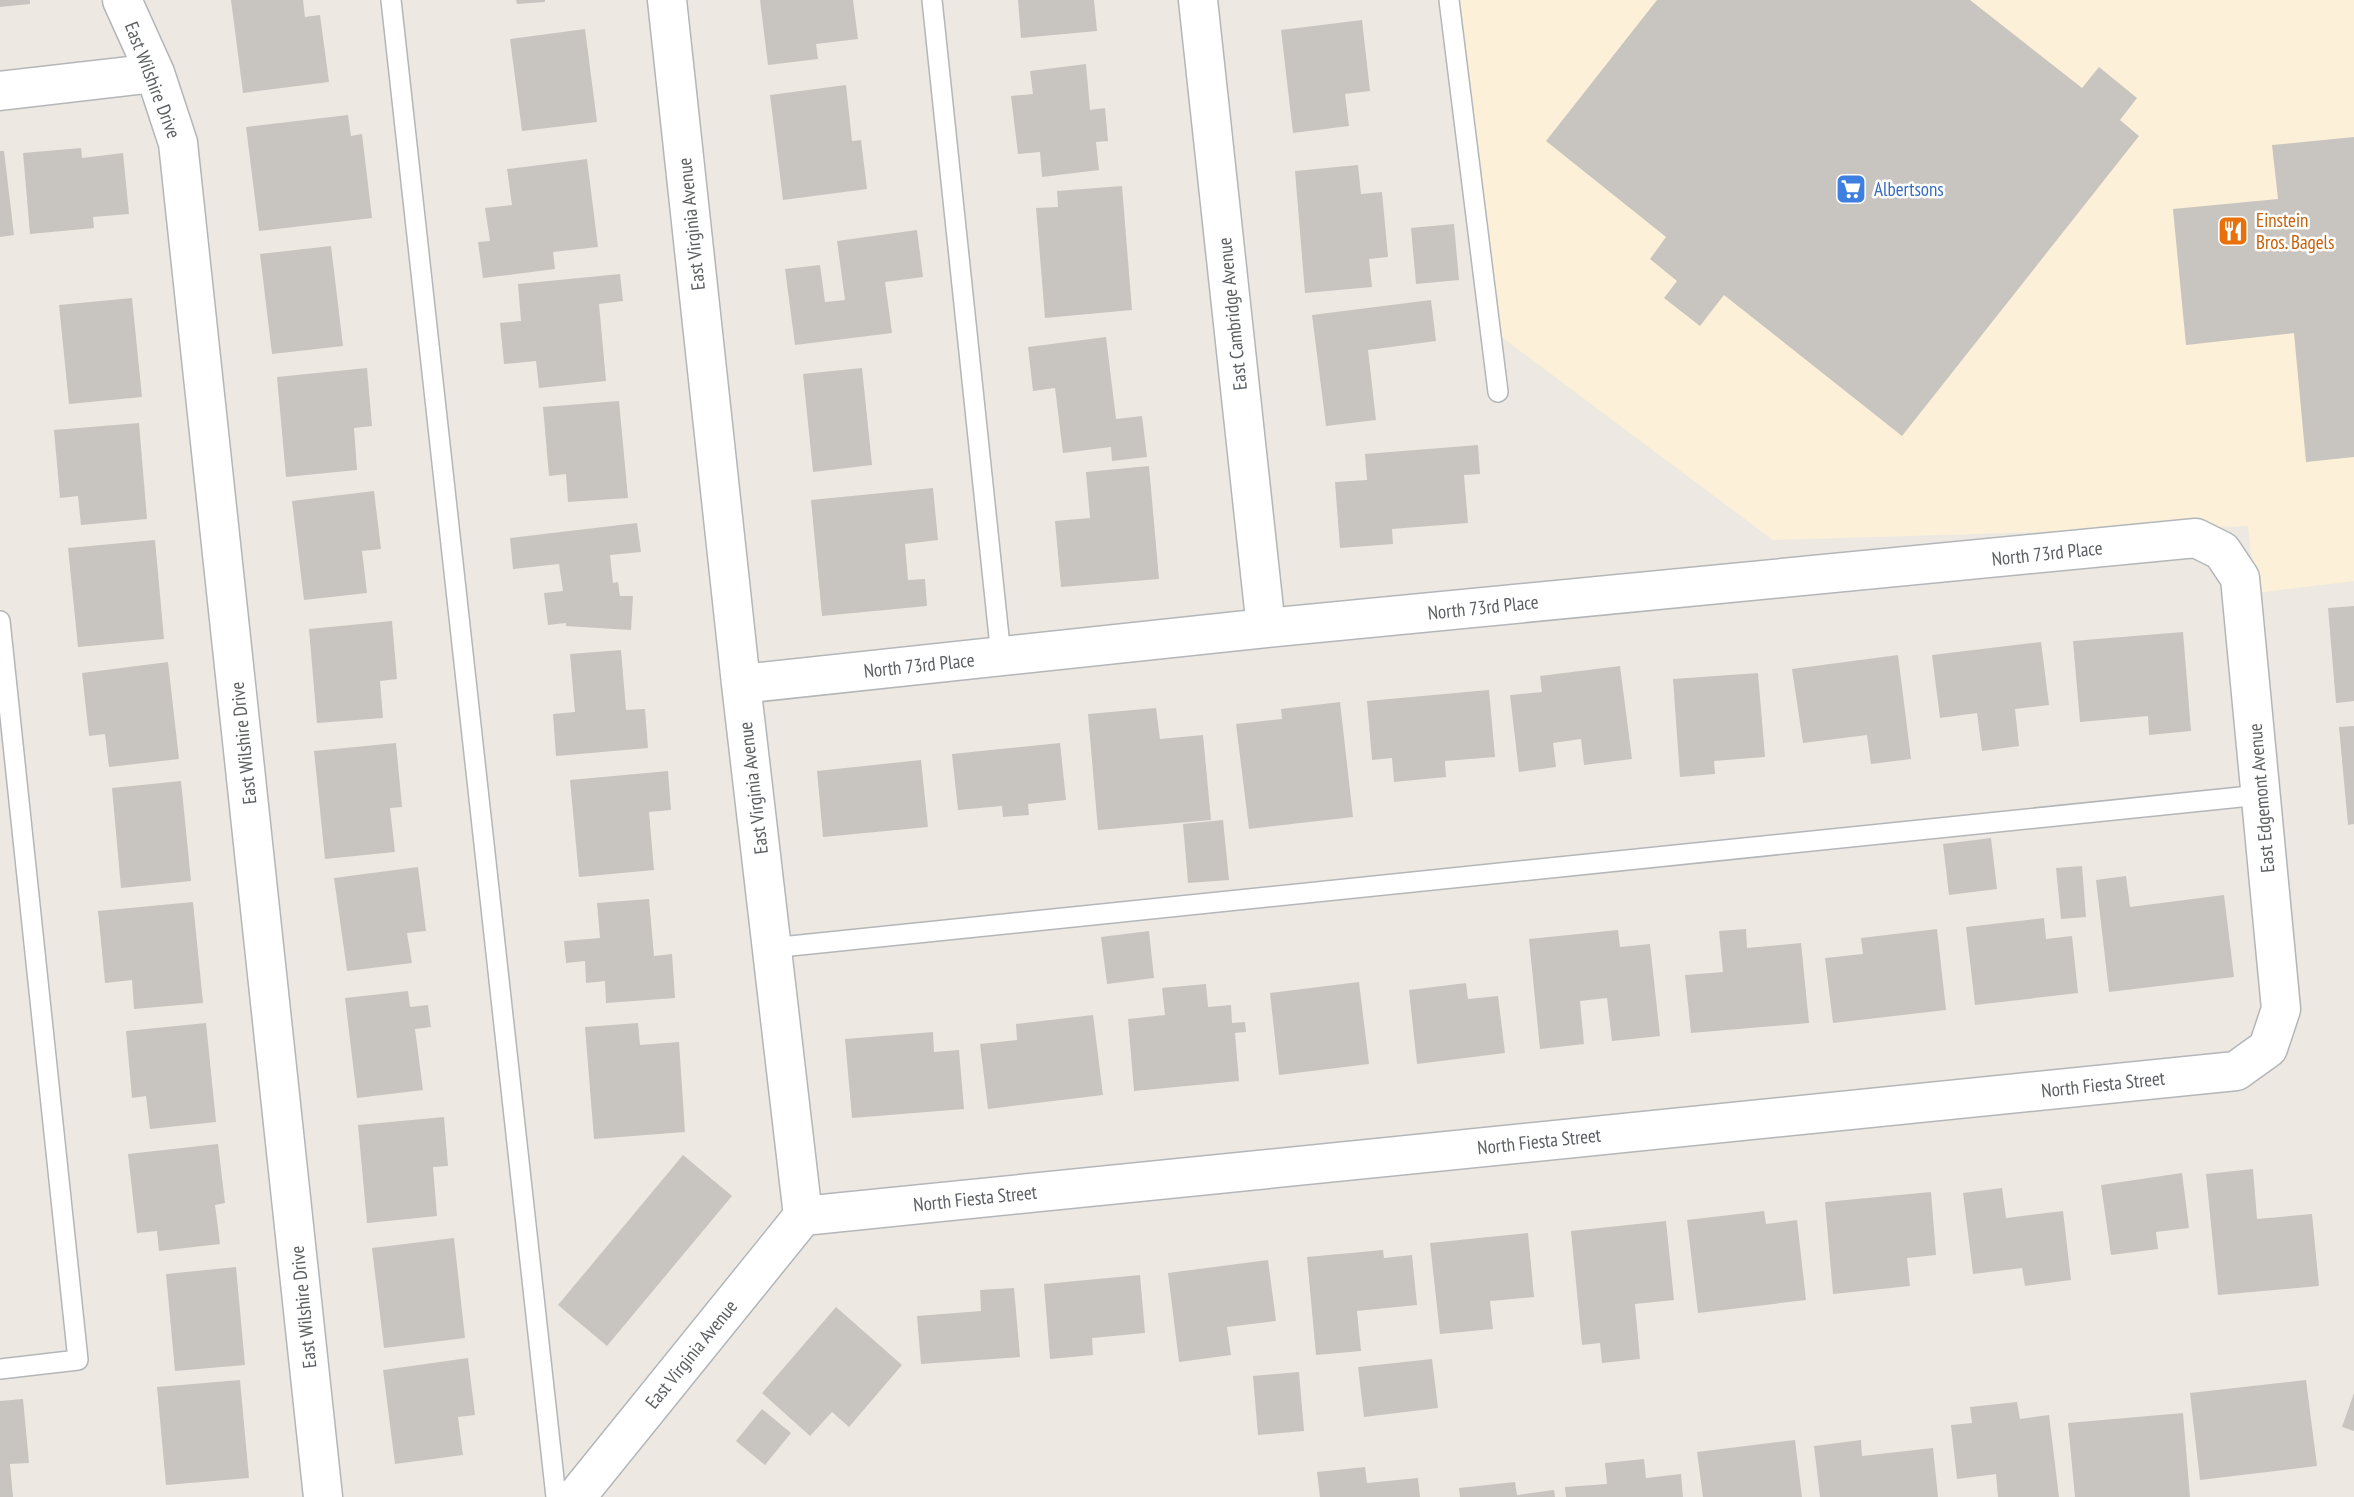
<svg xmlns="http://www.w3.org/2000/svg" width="2354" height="1497" font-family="'PT Sans Narrow',sans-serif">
<rect width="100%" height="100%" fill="#ede9e2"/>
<!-- commercial -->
<path fill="#fcf0d8" d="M1438,0H2354V581L2255,593L2248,526L1773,540L1479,320Z"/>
<!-- building -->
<path fill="#c8c4bf" d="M0,0H30V4L0,7Z
M231,0H303L305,17L320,15L329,82L243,93Z
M516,0H545V2L517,4Z
M760,0H853L858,39L816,44L818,59L768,65Z
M1018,0H1094L1097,31L1021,38Z
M1657,0H1970L2082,88L2099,67L2137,98L2120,120L2139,136L1902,436L1724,295L1700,326L1664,298L1677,281L1650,259L1666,237L1546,141Z
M1362,20L1370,91L1345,94L1349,126L1293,133L1281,30Z
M585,29L597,122L522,131L510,39Z
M1086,64L1090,110L1105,108L1108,141L1096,142L1099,170L1042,177L1040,152L1018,154L1011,96L1033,94L1030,71Z
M846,85L852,141L861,140L867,189L783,200L770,95Z
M348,115L351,136L362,134L372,218L259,231L246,127Z
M2354,137V457L2306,462L2294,333L2186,345L2173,209L2278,199L2272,145Z
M81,148L82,158L123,153L129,214L93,217L94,228L30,234L23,153Z
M0,151H4L14,235L0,237Z
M587,159L598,247L553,252L555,269L483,278L478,242L490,241L485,208L512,205L507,169Z
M1358,165L1361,194L1382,192L1388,257L1369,259L1372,287L1305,293L1295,171Z
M1122,186L1132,310L1045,318L1036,208L1058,207L1057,191Z
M1454,224L1459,280L1416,284L1411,228Z
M917,230L923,277L885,282L892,333L795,345L785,269L820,265L825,302L845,300L837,241Z
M331,246L343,346L272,354L260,254Z
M620,274L623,301L599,304L606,381L539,388L536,361L504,364L500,323L521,321L518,284Z
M132,298L142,397L69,404L59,305Z
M1431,300L1436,341L1368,350L1376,420L1326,426L1312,315Z
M1106,337L1116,419L1142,416L1147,457L1112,461L1111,447L1063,453L1055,388L1033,391L1028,347Z
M367,368L372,426L354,428L357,470L286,477L277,377Z
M862,368L872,465L813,472L803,374Z
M619,401L628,498L568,502L566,474L549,476L543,407Z
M139,423L147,519L81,525L78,496L60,498L54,430Z
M1478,445L1480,474L1464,475L1468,523L1392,529L1393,544L1340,548L1335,482L1367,480L1365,454Z
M1149,466L1159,579L1061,587L1055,521L1090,518L1086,472Z
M933,488L938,540L905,544L908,580L925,579L927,606L822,616L811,500Z
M374,491L381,549L362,551L367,593L304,600L292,501Z
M637,523L641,552L610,555L613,583L618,582L620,596H633L631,630L566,626V623L548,625L544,593L563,591L559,564L513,569L510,538Z
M155,540L164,639L78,647L68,548Z
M2354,606V701L2336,703L2328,608Z
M392,621L397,679L380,681L383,718L317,723L309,629Z
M2183,632L2191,731L2149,735L2148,716L2080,722L2073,641Z
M2041,642L2049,705L2015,709L2019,746L1982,751L1977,713L1940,718L1932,655Z
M621,650L626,710L645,709L648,748L556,756L553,714L575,712L570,654Z
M1898,655L1911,759L1871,764L1867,735L1803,743L1792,669Z
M168,662L179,759L109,767L105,734L89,736L82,673Z
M1620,666L1632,759L1584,765L1581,739L1553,743L1556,767L1519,772L1510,695L1542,692L1540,676Z
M1758,673L1765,757L1714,761L1715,774L1680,777L1673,679Z
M1489,690L1495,757L1445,761L1446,777L1394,782L1392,758L1372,760L1367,701Z
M1340,702L1353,817L1249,829L1236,724L1282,719L1281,709Z
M1156,708L1160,739L1203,735L1211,820L1098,830L1088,714Z
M2354,726V824L2348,825L2339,727Z
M396,743L402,807L390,808L395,852L325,859L314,751Z
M1060,743L1066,800L1028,804L1029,815L1003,817L1002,806L958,810L952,754Z
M921,760L928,827L823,837L817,771Z
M668,771L671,810L649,812L654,870L579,877L570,780Z
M181,781L191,881L121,888L112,788Z
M1223,820L1229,880L1188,883L1183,824Z
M1991,838L1997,889L1949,895L1943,844Z
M2082,866L2086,917L2061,919L2056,868Z
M418,867L426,931L407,933L412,963L347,971L334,878Z
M2126,876L2130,907L2224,895L2234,977L2109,992L2096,880Z
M649,899L654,956L672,954L675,998L606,1003L605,981L586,983L585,961L566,963L564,941L600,938L597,903Z
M193,902L203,1003L134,1009L132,980L105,983L98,911Z
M2044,918L2046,939L2072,936L2078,993L1975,1005L1966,927Z
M1746,929L1747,948L1801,943L1809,1023L1691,1033L1685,975L1723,972L1719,931Z
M1937,929L1946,1010L1833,1023L1825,958L1863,954L1861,938Z
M1618,930L1620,947L1650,944L1660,1036L1612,1041L1607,998L1580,1001L1584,1044L1540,1049L1529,939Z
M1149,931L1154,978L1107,984L1101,937Z
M1359,982L1369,1064L1279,1075L1270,993Z
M1466,983L1468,999L1498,996L1505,1053L1417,1064L1409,990Z
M1206,984L1208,1007L1231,1005L1232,1023L1245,1022L1246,1032L1235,1033L1239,1081L1134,1091L1128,1019L1165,1015L1162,988Z
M408,991L410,1007L428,1005L431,1027L415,1029L423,1090L357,1098L345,998Z
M1093,1015L1103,1095L988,1109L980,1044L1017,1040L1016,1024Z
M206,1023L216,1122L150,1129L146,1096L132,1098L126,1031Z
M638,1023L640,1045L679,1042L685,1132L594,1139L585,1027Z
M933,1032L934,1052L959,1050L964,1109L852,1118L845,1039Z
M444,1117L448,1166L433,1167L437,1216L367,1223L358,1125Z
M218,1144L225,1203L215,1205L220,1244L159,1251L157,1231L137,1233L128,1154Z
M683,1155L732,1196L607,1346L558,1305Z
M2253,1169L2257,1219L2312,1214L2319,1286L2218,1295L2206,1174Z
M2182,1173L2189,1228L2156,1232L2158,1249L2111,1255L2101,1185Z
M2002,1188L2006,1218L2063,1211L2071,1280L2025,1286L2022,1268L1973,1274L1963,1193Z
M1931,1192L1936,1255L1907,1258L1910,1286L1833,1294L1825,1202Z
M1764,1211L1766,1224L1797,1220L1806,1300L1698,1313L1687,1220Z
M1666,1221L1674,1300L1635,1304L1640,1359L1602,1363L1600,1343L1582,1345L1571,1231Z
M1528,1233L1534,1297L1490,1301L1493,1329L1440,1334L1430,1243Z
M454,1238L465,1338L384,1348L372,1248Z
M1383,1250L1384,1258L1412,1255L1417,1305L1357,1311L1361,1351L1316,1355L1307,1257Z
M1268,1260L1276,1321L1227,1327L1231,1355L1179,1362L1168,1273Z
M236,1267L245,1365L175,1371L166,1274Z
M1140,1275L1145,1333L1092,1338L1093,1355L1050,1359L1044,1284Z
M1014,1288L1020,1357L921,1364L917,1316L981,1311L980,1290Z
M836,1307L902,1365L849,1427L832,1412L810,1436L762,1393Z
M468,1358L475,1415L458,1417L463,1455L395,1464L383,1370Z
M1432,1359L1438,1408L1364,1417L1358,1367Z
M1299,1372L1304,1431L1258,1435L1253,1376Z
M240,1380L249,1478L166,1485L157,1387Z
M2306,1380L2317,1466L2200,1480L2190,1393Z
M2354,1393V1431L2342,1427Z
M23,1399L29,1463L10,1464L13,1497H0V1401Z
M2017,1402L2020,1419L2049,1415L2059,1497H1998L1996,1474L1957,1479L1951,1425L1972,1423L1970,1407Z
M762,1409L791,1433L765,1465L736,1441Z
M2183,1413L2190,1497H2075L2068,1423Z
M1795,1440L1802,1497H1703L1697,1452Z
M1861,1440L1862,1456L1933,1448L1938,1497H1820L1814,1446Z
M1644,1459L1646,1478L1681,1474L1683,1497H1566L1565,1487L1607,1484L1605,1463Z
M1365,1467L1367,1483L1418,1478L1420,1497H1320L1317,1472Z
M1515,1482L1517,1495L1554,1490L1555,1497H1460L1459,1488Z"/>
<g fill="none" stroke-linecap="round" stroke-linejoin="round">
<!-- service casing -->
<g stroke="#b3b6b9" stroke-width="22">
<path id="service" d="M391,0L556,1497
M932,0L1001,656
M1449,0L1498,392
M0,621L78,1360L0,1369
M771,948L2260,795"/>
</g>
<!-- minor casing -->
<g stroke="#b3b6b9" stroke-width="41">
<path id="minor" d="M122,0L155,73L178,143L323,1497
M1198,0L1266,628
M0,91L155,73
M741,684L1266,628L2196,538L2222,551L2240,578L2281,1009L2268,1048L2236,1071L803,1216
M576,1497L803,1216L741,684L667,0"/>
</g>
<!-- service -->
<use href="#service" stroke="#fff" stroke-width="19"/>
<!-- minor -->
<use href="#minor" stroke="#fff" stroke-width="38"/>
</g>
<!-- icons -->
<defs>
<g id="supermarket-square" transform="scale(1.575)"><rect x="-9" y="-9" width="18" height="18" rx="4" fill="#3f7fe0" stroke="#fff"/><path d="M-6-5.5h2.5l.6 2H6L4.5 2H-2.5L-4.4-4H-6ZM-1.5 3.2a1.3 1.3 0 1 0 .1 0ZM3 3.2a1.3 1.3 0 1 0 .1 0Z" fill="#fff"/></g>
<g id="restaurant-square" transform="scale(1.575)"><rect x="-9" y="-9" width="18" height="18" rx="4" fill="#e8710a" stroke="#fff"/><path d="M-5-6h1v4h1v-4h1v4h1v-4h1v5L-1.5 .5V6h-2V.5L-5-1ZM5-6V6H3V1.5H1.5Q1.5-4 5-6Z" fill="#fff"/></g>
</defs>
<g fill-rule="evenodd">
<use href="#supermarket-square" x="1851" y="189"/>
<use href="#restaurant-square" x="2233" y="231"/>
</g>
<g text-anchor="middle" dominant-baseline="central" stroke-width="5" stroke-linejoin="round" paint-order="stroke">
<!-- street labels -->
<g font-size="19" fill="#5b5f63" stroke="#fff">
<text transform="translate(153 80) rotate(69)">East Wilshire Drive</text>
<text transform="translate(691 224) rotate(-96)">East Virginia Avenue</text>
<text transform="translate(1232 314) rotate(-96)">East Cambridge Avenue</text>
<text transform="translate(2047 553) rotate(-6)">North 73rd Place</text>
<text transform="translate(1483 607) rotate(-6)">North 73rd Place</text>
<text transform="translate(919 665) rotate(-6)">North 73rd Place</text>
<text transform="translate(243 743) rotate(-96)">East Wilshire Drive</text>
<text transform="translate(753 788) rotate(-97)">East Virginia Avenue</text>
<text transform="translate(2261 798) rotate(-95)">East Edgemont Avenue</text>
<text transform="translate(2103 1084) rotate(-6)">North Fiesta Street</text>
<text transform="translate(1539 1141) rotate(-6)">North Fiesta Street</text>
<text transform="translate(975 1198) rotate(-6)">North Fiesta Street</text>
<text transform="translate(303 1307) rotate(-96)">East Wilshire Drive</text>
<text transform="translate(691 1354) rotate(-51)">East Virginia Avenue</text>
</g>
<!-- shop labels -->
<g font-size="19" fill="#366cbe" stroke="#fff" text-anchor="start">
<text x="1874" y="189">Albertsons</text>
</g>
<!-- food labels -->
<g font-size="19" fill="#c56008" stroke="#fff" text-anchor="start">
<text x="2256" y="220">Einstein<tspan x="2256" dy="22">Bros. Bagels</tspan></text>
</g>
</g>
</svg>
